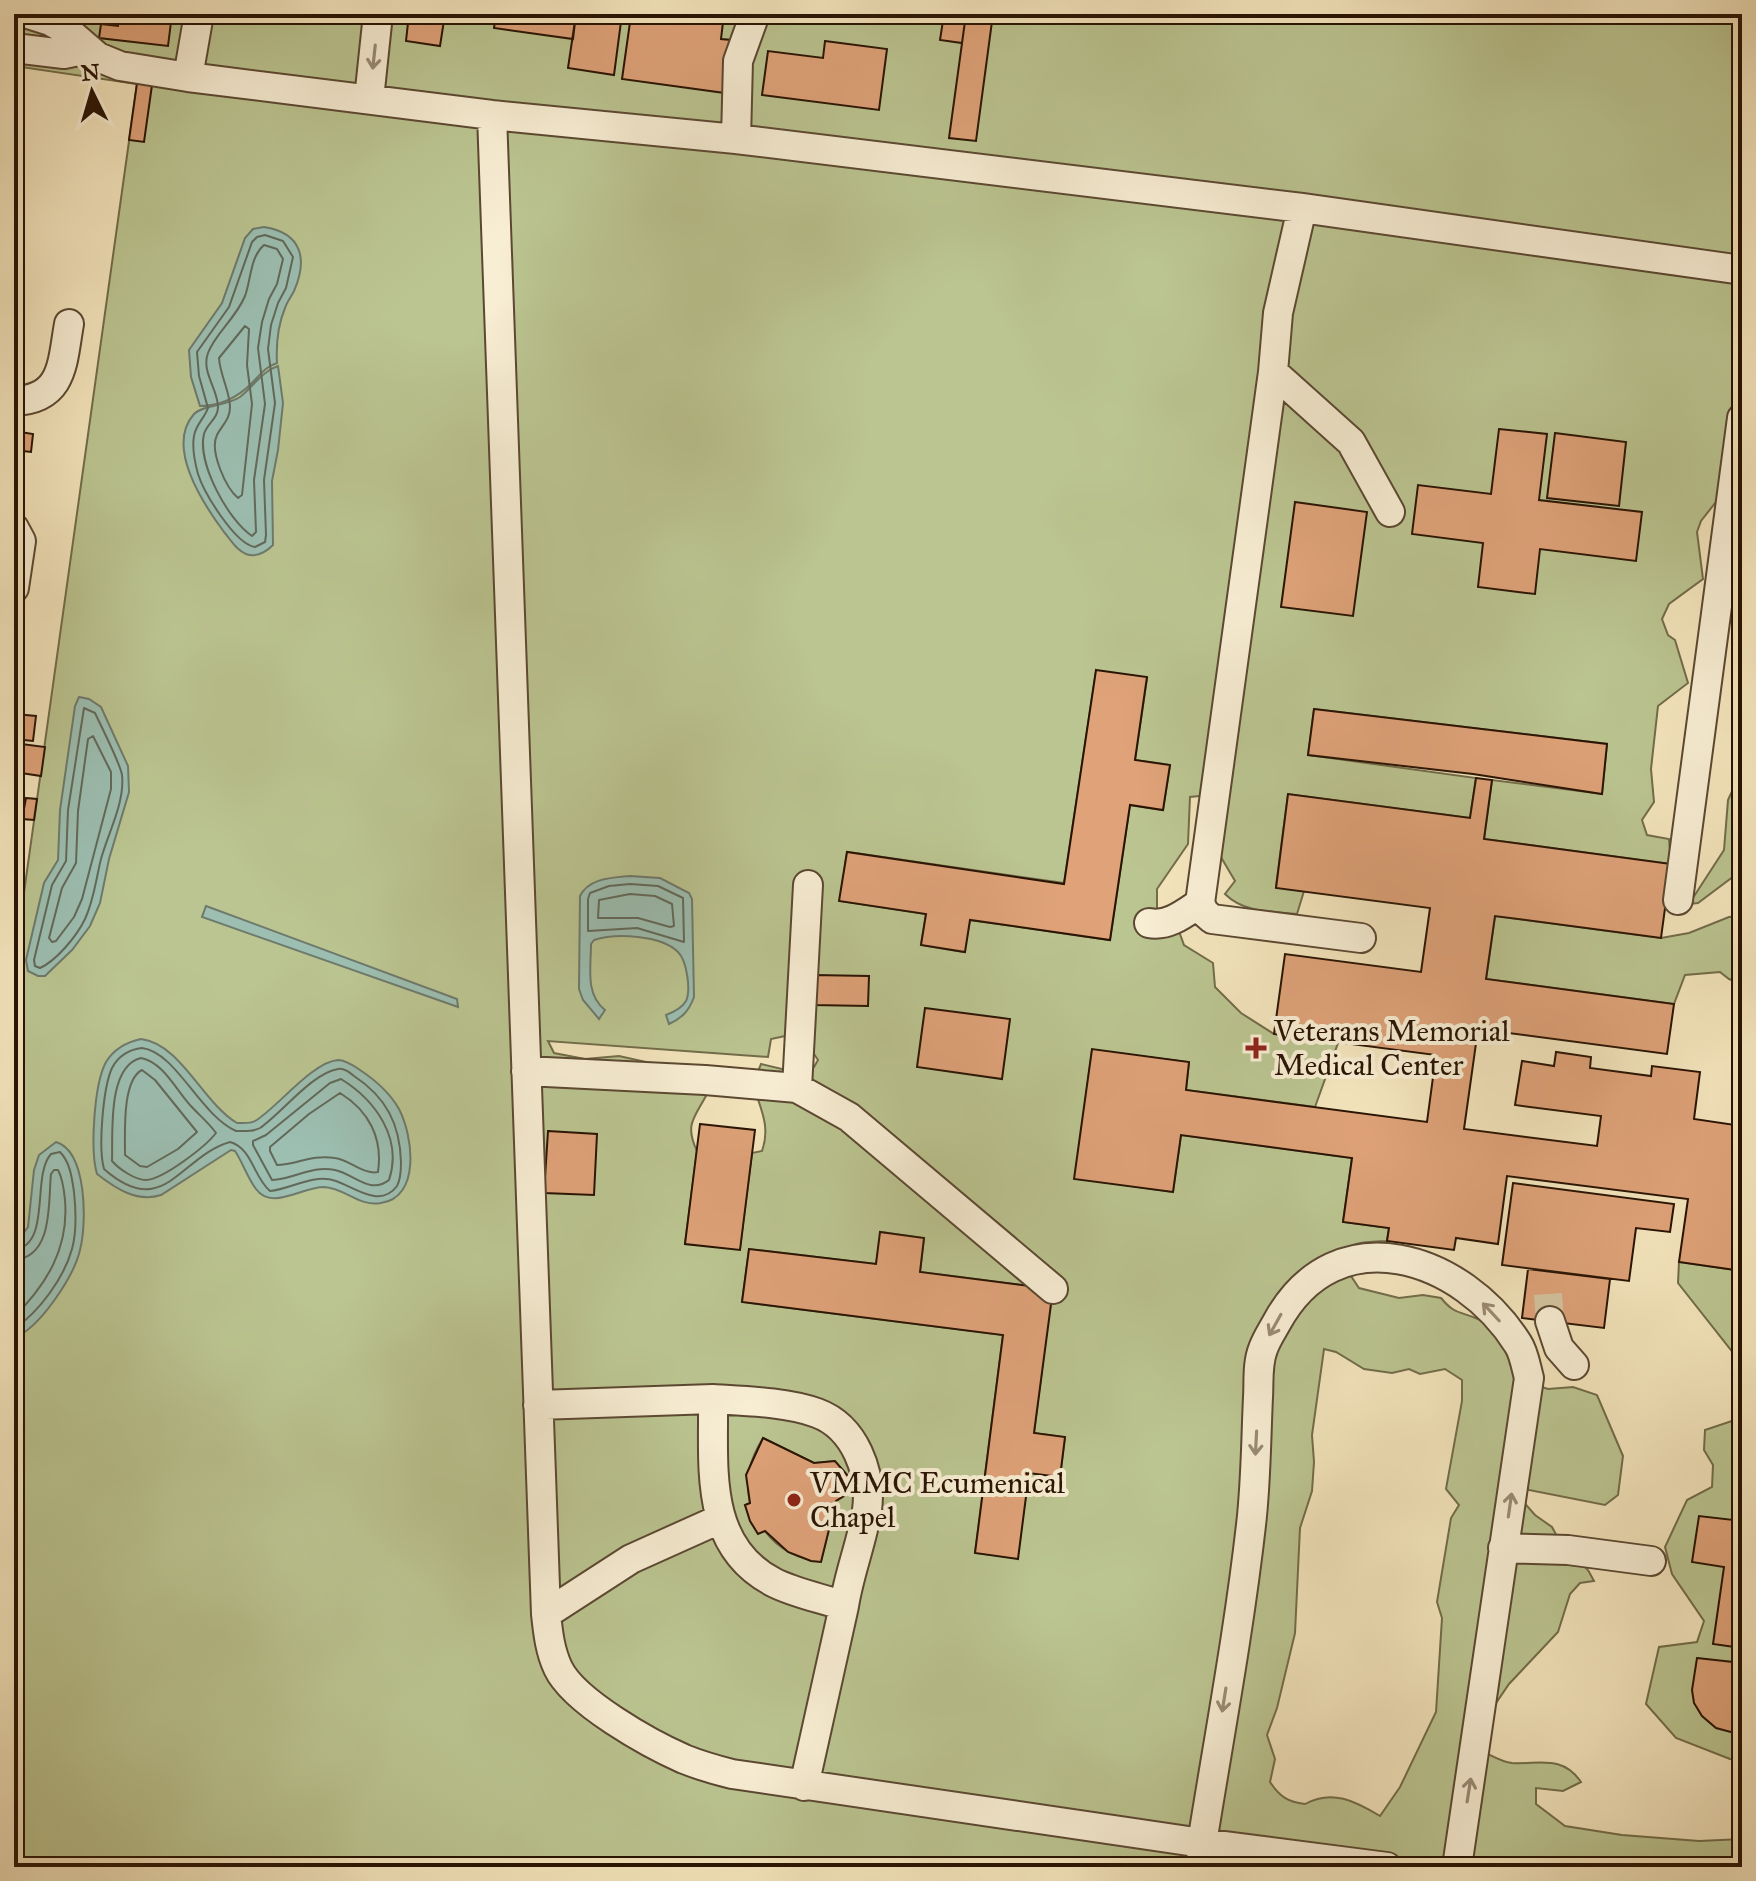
<svg xmlns="http://www.w3.org/2000/svg" width="1756" height="1881" font-family="'IM FELL Great Primer',serif">
<rect width="100%" height="100%" fill="#f4e5bd"/>
<filter id="stains"><feTurbulence type="fractalNoise" baseFrequency=".0025" numOctaves="4"/><feColorMatrix values="0 0 0 0 .2 0 0 0 0 .09 0 0 0 0 .02 0 0 0 .5 -.17"/></filter>
<radialGradient id="worn" r=".72"><stop offset=".6" stop-color="#630" stop-opacity="0"/><stop offset="1" stop-color="#630" stop-opacity=".3"/></radialGradient>
<!-- green -->
<path fill="#bbc591" stroke="#726c4a" stroke-width="2" fill-rule="evenodd" d="M14,14H1742V489L1719,498L1701,521L1697,532L1703,579L1669,604L1662,619L1668,635L1675,640L1688,683L1658,706L1651,769L1654,802L1642,820L1647,835L1669,839L1671,864L1484,839L1492,780L1602,794L1607,744L1314,709L1308,755L1476,778L1470,818L1288,794L1276,887L1304,891L1297,914C1271,911 1244,913 1225,894L1235,881L1218,852C1224,829 1224,815 1209,795L1190,797L1188,844L1157,889V912L1180,934L1184,945L1213,963L1215,987L1241,1013L1274,1034L1338,1043L1315,1107L1186,1090L1189,1062L1092,1050L1075,1178L1173,1192L1181,1135L1352,1158L1343,1222L1389,1228L1387,1241C1370,1242 1348,1240 1339,1258L1359,1288L1399,1298L1423,1295L1441,1298C1455,1315 1460,1311 1478,1319C1500,1328 1516,1358 1520,1380L1548,1389L1573,1387L1597,1395L1623,1456L1618,1495L1605,1505L1524,1489L1521,1499L1535,1515L1552,1527L1560,1542L1588,1570L1594,1581L1580,1583L1570,1594L1558,1632L1509,1684L1490,1712L1488,1754C1496,1758 1503,1762 1512,1763C1538,1765 1562,1754 1581,1782L1563,1791L1536,1788V1804L1565,1826L1622,1835L1699,1841L1742,1839V1867H14V964L137,84L14,66ZM1096,671L1147,678L1135,760L1170,765L1163,810L1130,805L1110,940L970,920L964,952L921,945L926,914L840,901L847,852L1064,883ZM785,1036L808,1045L818,1060L814,1067L786,1070L761,1064L753,1084C760,1108 771,1126 762,1151L752,1153L740,1248L685,1243L697,1151C684,1124 695,1117 707,1094L686,1071L619,1056L585,1059L554,1053L548,1041L768,1057L771,1039ZM881,1232L924,1238L920,1272L1052,1289L1034,1433L1065,1437L1060,1477L1029,1473L1017,1558L975,1553L1003,1335L742,1302L749,1249L876,1264ZM1324,1349L1336,1352L1364,1369L1392,1373L1409,1369L1420,1374L1445,1369L1462,1380V1401L1446,1489L1459,1505L1451,1518L1437,1602L1442,1618L1436,1712L1400,1787L1380,1816C1355,1801 1332,1789 1305,1804C1288,1802 1280,1797 1270,1782L1275,1759L1267,1735L1277,1708L1295,1633L1300,1528L1312,1491L1314,1462L1312,1435ZM763,1438L814,1463L834,1461L848,1476L849,1493L836,1501L821,1561C799,1560 778,1549 765,1531L758,1533L745,1505L750,1503C745,1478 749,1461 763,1438Z
M1742,760V870L1698,903L1689,904L1724,850L1728,800L1740,774L1739,763Z
M1495,916L1661,938L1689,933L1729,917L1742,916V984L1729,979L1720,972L1685,975L1674,1004L1486,979Z
M1679,1262L1742,1271V1364L1678,1283Z
M1742,1404V1761L1730,1759L1676,1738L1646,1704L1659,1647L1697,1642L1704,1621L1672,1574L1665,1547L1687,1500L1712,1487L1713,1465L1704,1450L1705,1430L1735,1420Z"/>
<!-- water -->
<path fill="#9cbfb2" stroke="#6e7a6c" stroke-width="2" d="M264,227C302,233 308,259 294,291C291,297 287,302 285,308C278,325 276,345 277,363C265,367 260,375 252,383C237,398 221,406 200,406L191,377L189,350L222,303L245,238L253,229Z
M278,366L283,403L278,450L272,481L273,545C266,552 257,558 246,554C236,550 231,540 224,532C204,505 165,447 194,414C202,405 227,406 240,397C253,387 262,371 278,366Z
M79,697L89,699L101,707L128,766L129,792L109,859L100,903L90,926L72,950L45,976H38L28,971L26,960L44,883L58,860L60,810L75,706Z
M630,876L660,878L689,893L692,899L694,997C689,1011 682,1018 669,1024L666,1015C674,1012 682,1008 686,1001C691,990 687,961 678,952C661,935 616,933 594,940L591,944C591,968 585,994 605,1010L599,1019L583,1000L579,989L580,896C589,878 611,878 630,876Z
M206,906L457,999L458,1007L202,917Z
M141,1039C181,1044 202,1102 237,1123C242,1123 250,1124 255,1121C276,1109 312,1062 338,1060C346,1060 354,1066 360,1070C375,1080 390,1093 399,1109C413,1136 421,1197 381,1203C359,1207 345,1188 324,1187C301,1187 272,1211 256,1189C247,1177 243,1163 235,1151L231,1150L161,1195C137,1203 115,1188 97,1174C90,1151 94,1084 106,1062C114,1049 127,1042 141,1039Z
M56,1142C87,1151 87,1223 80,1250C74,1276 40,1328 14,1338V1245L28,1227L34,1170L39,1155Z"/>
<g fill="none" stroke-linecap="round" stroke-linejoin="round">
<!-- shore -->
<path stroke="#62695a" stroke-width="2" d="M265,235L283,241L293,257L286,288L278,303L271,325L268,349L275,403L264,480L266,535L265,542L255,547C235,544 204,493 198,474C195,463 192,447 194,436C196,424 204,419 208,408L199,376L197,352L229,307L252,242L257,237Z
M264,245L277,249L283,259L277,284L269,299L262,322L258,348L265,404L254,480L256,532L252,536C228,520 197,463 204,434C207,423 218,419 218,407C218,389 201,372 208,353C215,334 236,318 245,296C251,280 250,257 264,245Z
M245,326L249,329L247,365L252,404L242,495L238,498C226,488 209,451 217,435C222,425 230,420 230,407C230,392 220,375 219,358Z
M84,708L95,713C101,726 120,763 122,775C125,803 108,833 101,859C96,879 94,900 85,919C77,936 56,961 40,968L35,966L34,960L52,885L66,861L68,810Z
M93,736L111,772V789L82,899L74,917L56,941L52,942L49,938L62,888L76,863L78,811L88,739Z
M630,884L658,886L683,898L684,942L637,928L588,931V899L590,893L609,886Z
M630,894L655,896L672,904L674,926L670,927L638,918H598L599,900Z
M142,1048C176,1052 200,1115 236,1131C244,1131 253,1132 260,1128C281,1114 312,1073 338,1069C344,1068 349,1072 354,1076C386,1097 400,1124 401,1162C401,1170 401,1179 397,1186C380,1209 354,1187 336,1181C313,1173 292,1189 270,1191C254,1178 252,1148 230,1142C180,1156 164,1222 104,1169C98,1148 103,1088 112,1068C118,1056 130,1049 142,1048Z
M141,1058C163,1062 176,1090 190,1105C199,1115 209,1123 216,1133C206,1146 164,1179 146,1180C135,1180 119,1169 112,1161C113,1134 107,1066 141,1058Z
M142,1070L155,1080L197,1132L178,1149L147,1167L140,1166L125,1155C125,1133 122,1080 142,1070Z
M341,1079C375,1100 403,1138 389,1180C370,1195 354,1174 335,1170C312,1165 294,1179 272,1180L253,1145V1141L266,1135L330,1083Z
M340,1093C369,1111 383,1138 378,1172C364,1175 350,1160 335,1158C311,1154 296,1165 277,1165L270,1151V1147L309,1114Z
M14,1250C52,1245 31,1176 51,1154L60,1152C70,1162 72,1178 74,1192C76,1211 77,1231 72,1249C64,1278 39,1312 14,1329
M14,1260C54,1257 48,1201 51,1174L54,1170H58C63,1179 64,1190 65,1200C69,1248 47,1284 14,1317"/>
</g>
<!-- building -->
<path fill="#dfa279" stroke="#281303" stroke-width="2" d="M119,14H172L168,46L99,38L101,24L118,26Z
M409,14H445L440,46L406,41Z
M496,14H576L573,39L494,28Z
M576,14H622L614,75L568,68Z
M647,14H724L721,39L732,40L725,93L622,79L631,15L647,17Z
M944,14H966L962,43L940,40Z
M966,14H993L976,141L949,138Z
M825,41L887,49L879,110L762,95L768,51L823,58Z
M137,83L152,85L144,142L129,140Z
M1499,429L1547,434L1539,500L1642,512L1636,561L1540,549L1535,594L1478,587L1483,543L1412,534L1418,485L1491,494Z
M14,431L33,434L31,452L14,450Z
M1555,433L1626,442L1619,506L1547,498Z
M1295,502L1367,512L1353,616L1281,607Z
M1096,670L1147,677L1135,760L1170,765L1163,810L1130,805L1110,940L970,920L965,952L921,945L926,914L839,901L847,852L1064,884Z
M1314,709L1607,744L1602,794L1473,774L1308,755Z
M15,714L36,716L33,741L14,739Z
M14,743L45,747L41,776L14,772Z
M1476,778L1492,780L1484,839L1671,864L1661,938L1495,916L1486,979L1674,1004L1667,1054L1478,1029L1464,1129L1597,1146L1601,1116L1515,1105L1522,1061L1554,1066L1556,1052L1591,1057L1590,1068L1651,1076L1652,1066L1700,1072L1694,1119L1742,1126V1271L1679,1262L1688,1199L1507,1176L1498,1244L1456,1238L1454,1250L1387,1241L1389,1228L1343,1222L1352,1158L1181,1135L1173,1192L1074,1179L1092,1049L1189,1062L1186,1090L1427,1122L1436,1055L1274,1034L1285,954L1421,972L1430,908L1276,888L1288,794L1470,818Z
M26,798L37,799L34,820L22,819Z
M814,975L869,976L868,1006L813,1005Z
M925,1008L1010,1019L1002,1079L917,1067Z
M700,1124L755,1130L740,1250L685,1244Z
M548,1131L597,1134L594,1195L544,1193Z
M1513,1183L1674,1204L1670,1232L1636,1228L1629,1281L1502,1265Z
M880,1232L924,1238L920,1272L1053,1289L1034,1433L1065,1437L1060,1477L1029,1473L1018,1559L975,1553L1003,1335L742,1302L749,1249L876,1264Z
M1528,1269L1610,1279L1604,1328L1522,1318Z
M763,1438L814,1463L835,1461L848,1476L849,1493L836,1501L821,1562L811,1561L788,1552L765,1531L758,1534L750,1521L745,1505L750,1503L746,1475Z
M1742,1453V1648L1713,1644L1724,1567L1692,1562L1699,1516L1733,1520Z
M1697,1658L1742,1663V1735L1716,1728L1702,1716L1694,1703L1692,1690Z"/>
<g fill="none" stroke-linecap="round" stroke-linejoin="round">
<!-- minor-tunnel -->
<path stroke="#d5c6a1" stroke-width="28" stroke-dasharray="28 14" stroke-linecap="butt" d="M1548,1294L1550,1321"/>
<!-- minor casing -->
<g stroke="#5b4832" stroke-width="32">
<path id="minor" d="M28,14L50,21L69,32L98,57L120,66L188,77L492,115L736,139L1302,208L1742,270
M14,48L64,54L88,49
M188,77L199,14
M369,99L378,14
M492,115L546,1614C548,1633 550,1651 558,1668C574,1702 650,1744 684,1759C699,1765 716,1770 732,1774L1202,1843L1387,1867
M736,139L738,61L755,14
M1302,208L1278,313L1273,372L1200,903L1204,912L1212,919L1361,938
M1273,372L1351,442L1390,512
M14,401C64,399 62,363 69,324
M14,528L21,541L14,588
M1678,900L1742,418
M1149,923C1168,927 1185,913 1200,903
M526,1071L705,1080L797,1088L849,1117L1053,1289
M797,1088L808,885
M1550,1321L1559,1348L1574,1365
M538,1405L713,1399C714,1466 703,1545 773,1582C794,1593 821,1598 844,1606C849,1573 862,1542 867,1510C872,1473 855,1427 817,1413C787,1402 745,1401 713,1399
M1503,1548L1568,1550L1651,1561
M546,1614L631,1559L720,1519
M804,1786L844,1606
M1201,1867L1202,1843C1219,1737 1239,1631 1251,1525C1256,1483 1256,1439 1258,1397C1259,1382 1257,1364 1263,1349C1266,1340 1272,1331 1277,1322C1336,1214 1463,1256 1518,1344C1524,1353 1526,1367 1529,1378L1457,1867"/>
</g>
<!-- minor -->
<use href="#minor" stroke="#f8eed4" stroke-width="28"/>
</g>
<!-- one-way arrows -->
<defs><path id="oneway-shaft" d="M-6 0H5M1.5-3L5.5 0L1.5 3" fill="none" stroke-width="1.6" stroke-linecap="round" stroke-linejoin="round" transform="scale(2)"/></defs>
<g stroke="#9a8b76">
<use href="#oneway-shaft" transform="translate(374 57) rotate(96)"/>
<use href="#oneway-shaft" transform="translate(1491 1312) rotate(-133)"/>
<use href="#oneway-shaft" transform="translate(1275 1325) rotate(119)"/>
<use href="#oneway-shaft" transform="translate(1256 1443) rotate(93)"/>
<use href="#oneway-shaft" transform="translate(1510 1505) rotate(-82)"/>
<use href="#oneway-shaft" transform="translate(1224 1700) rotate(99)"/>
<use href="#oneway-shaft" transform="translate(1469 1790) rotate(-81)"/>
</g>
<!-- markers -->
<g fill="#8f2418" stroke="#f8eed4" stroke-width="3">
<path d="M1252 1036h8v8h8v8h-8v8h-8v-8h-8v-8h8z"/>
<circle cx="794" cy="1500" r="8"/>
</g>
<g text-anchor="middle" dominant-baseline="central" stroke-width="8" stroke-linejoin="round" paint-order="stroke">
<!-- poi labels -->
<g font-size="30" fill="#281303" stroke="#f8eed4" text-anchor="start">
<text x="1274" y="1031">Veterans Memorial<tspan x="1274" dy="34">Medical Center</tspan></text>
<text x="810" y="1483">VMMC Ecumenical<tspan x="810" dy="34">Chapel</tspan></text>
</g>
</g>
<!-- margin -->
<rect width="1756" height="1881" fill="none" stroke="#f4e5bd" stroke-width="48"/>
<rect x="16" y="16" width="1724" height="1849" fill="none" stroke="#281303" stroke-width="4"/>
<rect x="24" y="24" width="1708" height="1833" fill="none" stroke="#281303" stroke-width="2"/>
<!-- north arrow -->
<g transform="translate(92 92) rotate(355)" stroke="#f8eed4" stroke-width="6" paint-order="stroke">
<path d="M0-6L14 30L0 20L-14 30Z" fill="#281303"/>
<text y="-12" font-size="22" font-weight="bold" text-anchor="middle" fill="#281303">N</text>
</g>
<rect width="100%" height="100%" filter="url(#stains)"/>
<rect width="100%" height="100%" fill="url(#worn)"/>
</svg>
